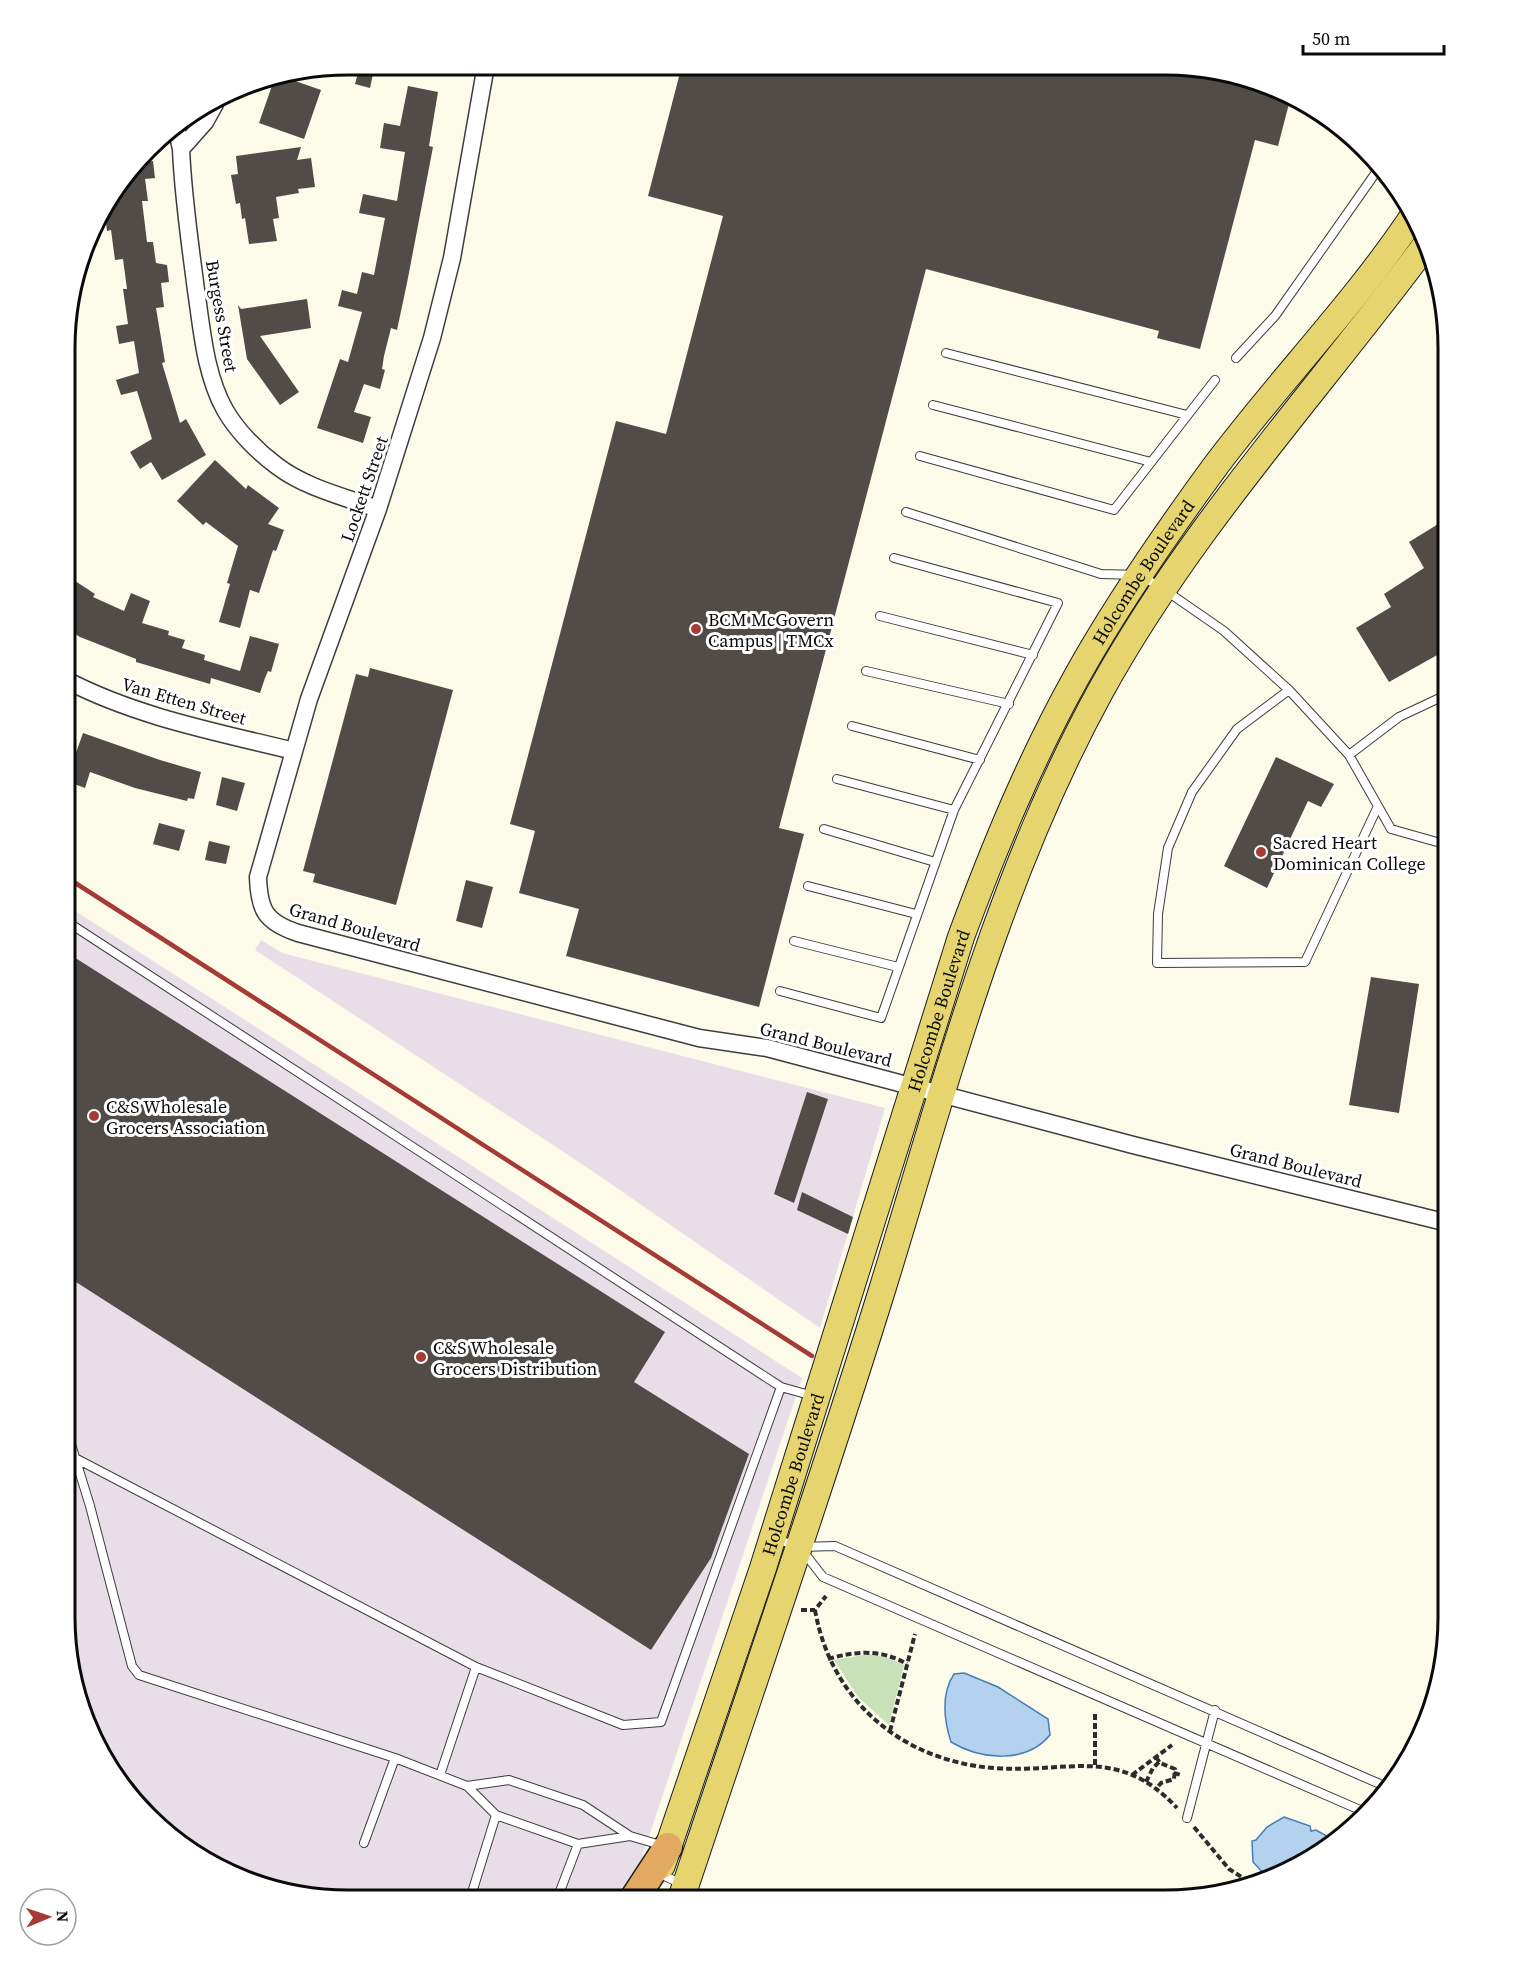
<svg xmlns="http://www.w3.org/2000/svg" width="1513" height="1965" font-family="'Source Serif 4',serif">
<rect width="100%" height="100%" fill="#fcfae9"/>
<!-- industrial -->
<path fill="#e8dee8" d="M66,905L802,1378L628,1899L311,1898L190,1853L135,1804L94,1743L65,1618Z
M261,940L282,953L885,1108L820,1328L582,1164L255,950Z"/>
<!-- green -->
<path fill="#c9e1b8" d="M870,1654L888,1658L904,1665L889,1725L858,1697L834,1660Z"/>
<!-- water -->
<path fill="#b4d2ed" stroke="#457fba" stroke-width="1.5" d="M964,1673L998,1687L1048,1719L1050,1735C1026,1764 981,1760 951,1742C944,1720 941,1694 954,1674Z
M1284,1817L1310,1826L1311,1831L1316,1830L1336,1841L1291,1871L1267,1877L1253,1862L1252,1841L1256,1840L1267,1827Z"/>
<!-- building -->
<path fill="#514c48" d="M360,65H375L370,88L355,84Z
M682,65L1203,67L1273,86L1291,96L1278,146L1255,140L1200,349L1157,338L1159,331L926,269L779,828L804,834L759,1007L566,956L579,909L519,893L535,831L510,824L616,421L666,434L723,216L648,196Z
M281,76L321,90L304,139L259,123L275,77Z
M408,86L438,92L429,146L433,147L407,283L397,330L391,328L384,356L382,369L385,370L380,389L364,384L354,412L371,417L363,443L317,428L340,359L348,362L362,312L338,306L342,290L357,294L362,272L374,275L385,218L359,213L363,194L397,201L405,152L380,148L384,123L400,126Z
M301,147L297,160L311,158L315,187L298,189L299,193L276,197L279,218L273,219L277,241L249,244L245,218L242,219L240,203L236,204L231,175L238,174L236,156Z
M143,157L144,162L153,161L155,178L145,179L148,201H142L147,242H153L156,263L167,265L169,282L161,283L164,307L156,308L165,362L162,363L180,423L186,419L206,455L162,480L151,462L140,469L130,452L152,439L137,391L121,395L116,380L139,373L134,341L119,344L116,326L128,324L123,289H127L123,259L115,260L111,230L107,231L104,205Z
M307,299L311,328L260,336L299,392L280,405L247,359L238,305L241,309Z
M215,460L246,489L248,485L279,508L268,524L284,530L276,551L273,550L259,593L250,590L240,628L219,622L230,584L227,583L238,546L206,522L203,525L177,501Z
M1448,518V649L1389,682L1356,628L1391,607L1384,594L1424,568L1409,542Z
M66,575L95,594L93,597L124,611L131,593L150,601L142,623L169,631L168,635L185,640L182,648L205,655L204,660L240,671L250,636L279,644L271,672L268,671L265,678L260,693L211,678L210,684L136,662V659L80,637L66,628Z
M370,668L453,690L396,905L313,882L315,874L303,871L356,674L368,677Z
M83,733L160,760L201,772L194,799L188,798L187,801L135,788L90,772L85,788L66,781Z
M1276,757L1334,784L1321,807L1308,801L1267,888L1224,866Z
M222,777L245,783L237,811L216,805Z
M159,823L185,830L179,851L153,844Z
M209,841L230,846L226,864L205,860Z
M466,880L493,887L482,928L456,921Z
M66,952L665,1332L634,1382L749,1454L711,1558L651,1650L65,1275Z
M1371,977L1419,984L1399,1113L1349,1105Z
M807,1092L828,1099L794,1203L774,1194Z
M802,1192L853,1217L848,1234L797,1210Z"/>
<g fill="none" stroke-linecap="round" stroke-linejoin="round">
<!-- service casing -->
<g stroke="#3d3d3d" stroke-width="10">
<path id="service" d="M946,353L1187,415
M1236,358L1275,316L1377,171
M933,405L1151,462
M920,456L1114,510L1215,380
M906,512L1101,574L1139,575L1162,588L1224,631L1289,690L1349,755L1391,829L1437,842L1448,841
M880,616L1033,655
M866,671L1009,704
M1289,690L1237,729L1192,792L1168,848L1158,914L1157,963L1305,962L1378,806
M852,726L980,760
M1349,755L1399,717L1448,694
M837,779L954,810
M824,829L935,862
M808,886L916,914
M66,921L781,1387
M794,941L898,967
M780,991L881,1018L954,810L1058,603L894,558
M65,1425L90,1506L132,1666L139,1675L395,1758L364,1843
M75,1458L476,1667
M776,1539L800,1547L835,1546L1389,1788
M802,1550L823,1577L1367,1813
M395,1758L467,1786L496,1815L578,1844L630,1836
M440,1775L476,1667L623,1725L661,1722L781,1387L813,1396
M467,1786L509,1780L583,1805L630,1836L664,1846
M1187,1818L1215,1710
M656,1872L682,1884
M470,1899L496,1815
M557,1899L578,1844"/>
</g>
<!-- minor casing -->
<g stroke="#3d3d3d" stroke-width="19">
<path id="minor" d="M486,65L452,258L432,338L378,509L309,699L258,877C259,910 265,922 298,933L699,1038L767,1048L1133,1145L1448,1223
M215,104L205,122L181,149C183,197 190,243 196,290C202,330 205,374 225,410C237,431 258,452 277,466C306,488 345,497 378,509
M176,126L181,149
M66,680C137,717 217,732 294,751"/>
</g>
<!-- primary casing -->
<g stroke="#1b1b1b" stroke-width="28">
<g id="primary">
<path id="s1" d="M662,1865L763,1568L961,937C994,848 1030,760 1077,676C1117,604 1165,535 1214,468C1278,382 1354,305 1414,215"/>
<path d="M681,1899C749,1695 819,1493 883,1287C945,1086 998,878 1100,692C1189,530 1315,394 1425,246"/>
</g>
</g>
<!-- motorway casing -->
<g stroke="#1b1b1b" stroke-width="31">
<path id="motorway" d="M634,1899L668,1847"/>
</g>
<!-- path -->
<path stroke="#2c2c2c" stroke-width="4" stroke-dasharray="6 3" stroke-linecap="butt" d="M801,1610H815L826,1596
M815,1610C831,1701 902,1761 994,1768C1067,1774 1118,1744 1177,1808
M828,1659C856,1651 881,1649 907,1664
M890,1731L915,1634
M1156,1757L1160,1763L1175,1769L1174,1779L1161,1783L1156,1789
M1095,1765V1712
M1174,1773L1181,1775
M1132,1775L1172,1745
M1146,1782L1153,1768L1159,1762
M1194,1827L1229,1869L1248,1881"/>
<!-- service -->
<use href="#service" stroke="#fff" stroke-width="8"/>
<!-- minor -->
<use href="#minor" stroke="#fff" stroke-width="16"/>
<!-- primary -->
<use href="#primary" stroke="#e6d56f" stroke-width="26"/>
<!-- motorway -->
<use href="#motorway" stroke="#e1a962" stroke-width="28"/>
<!-- rail -->
<path stroke="#a63b35" stroke-width="4.5" d="M66,877L812,1356"/>
</g>
<!-- markers -->
<g fill="#a63b35" stroke="#fff" stroke-width="2">
<circle cx="696" cy="629" r="6"/>
<circle cx="1261" cy="852" r="6"/>
<circle cx="94" cy="1116" r="6"/>
<circle cx="421" cy="1357" r="6"/>
</g>
<g text-anchor="middle" dominant-baseline="central" stroke-width="6" stroke-linejoin="round" paint-order="stroke">
<!-- street labels -->
<g font-size="18" fill="#0a0a0a" stroke="#fff">
<text transform="translate(222 316) rotate(80)">Burgess Street</text>
<text transform="translate(364 489) rotate(-71)">Lockett Street</text>
<text stroke="none"><textPath href="#s1" startOffset="1384">Holcombe Boulevard</textPath></text>
<text transform="translate(184 701) rotate(16)">Van Etten Street</text>
<text transform="translate(355 927) rotate(16)">Grand Boulevard</text>
<text stroke="none"><textPath href="#s1" startOffset="898">Holcombe Boulevard</textPath></text>
<text transform="translate(826 1044) rotate(14)">Grand Boulevard</text>
<text transform="translate(1296 1165) rotate(14)">Grand Boulevard</text>
<text stroke="none"><textPath href="#s1" startOffset="412">Holcombe Boulevard</textPath></text>
</g>
<!-- poi labels -->
<g font-size="18" fill="#0a0a0a" stroke="#fff" text-anchor="start">
<text x="708" y="619">BCM McGovern<tspan x="708" dy="21">Campus | TMCx</tspan></text>
<text x="1273" y="842">Sacred Heart<tspan x="1273" dy="21">Dominican College</tspan></text>
<text x="106" y="1106">C&amp;S Wholesale<tspan x="106" dy="21">Grocers Association</tspan></text>
<text x="433" y="1347">C&amp;S Wholesale<tspan x="433" dy="21">Grocers Distribution</tspan></text>
</g>
</g>
<!-- crop -->
<path d="M0 0H1513V1965H0ZM348 75H1165A273 273 0 0 1 1438 348V1617A273 273 0 0 1 1165 1890H348A273 273 0 0 1 75 1617V348A273 273 0 0 1 348 75Z" fill="#fff" fill-rule="evenodd"/>
<path fill="none" stroke="#0a0a0a" stroke-width="3" d="M348 75H1165A273 273 0 0 1 1438 348V1617A273 273 0 0 1 1165 1890H348A273 273 0 0 1 75 1617V348A273 273 0 0 1 348 75Z"/>
<!-- north arrow -->
<g transform="translate(48 1917) rotate(88)"><circle r="28" fill="#ffffff" stroke="#9d9d9d" stroke-width="1.5"/>
<path d="M0-4.5L10 22L0 15L-10 22Z" fill="#a63b35"/>
<text y="-9" font-size="16" font-weight="bold" text-anchor="middle" fill="#0a0a0a">N</text>
</g>
<!-- scale -->
<path d="M1303 45v9h141v-9" fill="none" stroke="#0a0a0a" stroke-width="3"/>
<text x="1312" y="45" font-size="18" fill="#0a0a0a" stroke="#ffffff" stroke-width="4.5" paint-order="stroke">50 m</text>
</svg>
